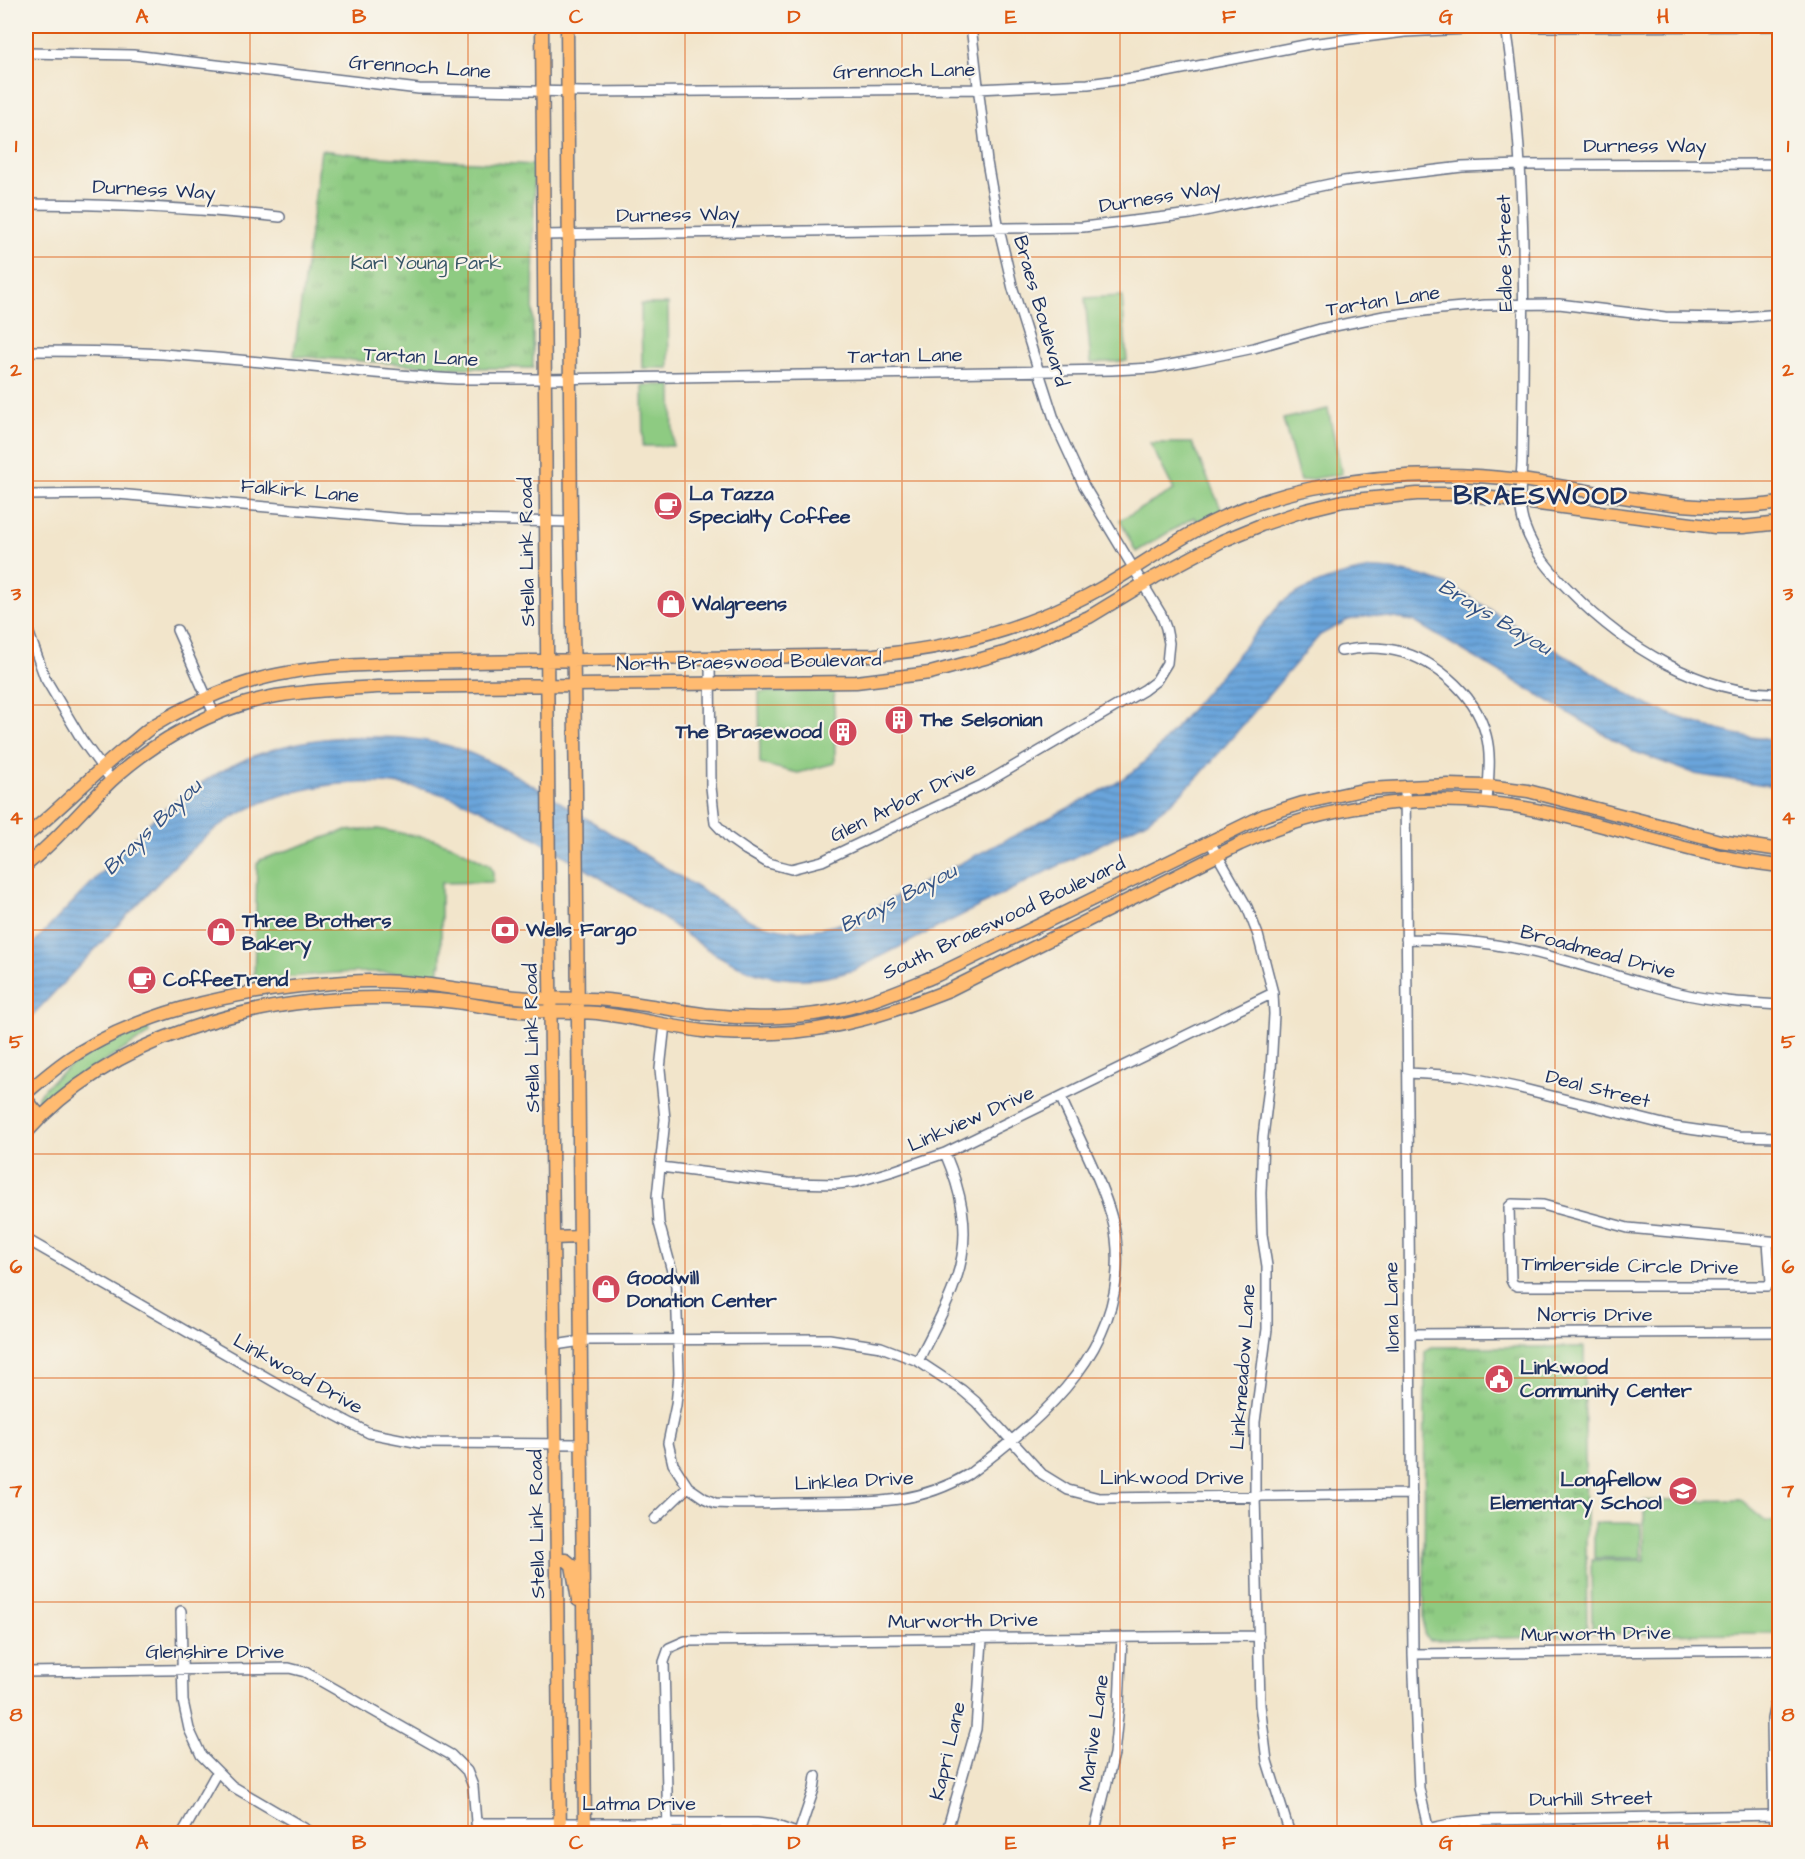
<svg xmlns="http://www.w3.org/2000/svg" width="1805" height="1859" font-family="'Architects Daughter',sans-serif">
<defs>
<pattern id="park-tufts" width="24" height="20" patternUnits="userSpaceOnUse" patternTransform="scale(1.5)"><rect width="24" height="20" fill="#8ecb82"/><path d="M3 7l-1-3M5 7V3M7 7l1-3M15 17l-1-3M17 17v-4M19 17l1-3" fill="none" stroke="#73a56e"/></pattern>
<pattern id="water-rules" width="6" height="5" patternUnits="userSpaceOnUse" patternTransform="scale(1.5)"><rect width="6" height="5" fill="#6ba5db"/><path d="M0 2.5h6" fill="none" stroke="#5787b5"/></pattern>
</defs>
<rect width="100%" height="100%" fill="#f7f3e8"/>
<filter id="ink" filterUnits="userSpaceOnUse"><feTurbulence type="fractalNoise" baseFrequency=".0167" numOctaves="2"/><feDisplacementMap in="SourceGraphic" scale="12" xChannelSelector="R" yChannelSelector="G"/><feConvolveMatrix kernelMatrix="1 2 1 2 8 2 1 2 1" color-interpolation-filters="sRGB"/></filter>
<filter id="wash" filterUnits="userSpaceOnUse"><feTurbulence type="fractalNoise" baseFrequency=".008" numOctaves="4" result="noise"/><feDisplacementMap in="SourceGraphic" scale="24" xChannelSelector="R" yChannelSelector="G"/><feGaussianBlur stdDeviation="1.35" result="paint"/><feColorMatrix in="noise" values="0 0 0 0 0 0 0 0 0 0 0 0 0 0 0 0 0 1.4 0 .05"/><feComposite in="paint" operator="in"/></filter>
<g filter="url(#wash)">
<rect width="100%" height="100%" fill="#f2e5cb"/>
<!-- green -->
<path fill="#8ecb82" stroke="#547d70" stroke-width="1.5" d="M1122,296L1127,361L1091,363L1085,298Z
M641,304H668L669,368H642Z
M642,385H672L673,446H643Z
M1328,409L1342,474L1300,481L1283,419Z
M1150,443H1192L1222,511L1197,521L1194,517L1136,552L1120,520L1174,490Z
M834,691L835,763L798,773L760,764L759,692Z
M378,829L433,839L456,847L490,865L493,872V882L441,883V965H439V975C374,970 318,971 254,983L257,864L260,860L344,831Z
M143,1027L148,1028L149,1034L89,1071L49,1100L38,1101V1096C55,1072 115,1035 143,1027Z
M1740,1500L1765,1521L1779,1522V1633L1592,1634L1591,1560H1644V1501Z
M1594,1523H1641V1558H1594Z"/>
<!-- park -->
<path fill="url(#park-tufts)" stroke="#547d70" stroke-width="1.5" d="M321,150L378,157L534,165L533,368H457L294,356Z
M1432,1347H1584L1587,1636L1430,1640L1424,1634L1425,1351Z"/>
<!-- water -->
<path fill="url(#water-rules)" stroke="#436a9c" stroke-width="1.5" d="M1371,569C1400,569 1424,575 1451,586L1641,702C1684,721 1732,738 1779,740V787L1695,774L1633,751L1413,621L1374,615L1348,620L1320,635L1199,776L1173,801L1146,821L854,970C824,980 790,982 758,973C721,963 689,936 658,915C622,891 587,869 550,847C478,804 417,773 330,785C289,791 256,801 221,825C190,847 163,878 137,905C100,944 63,983 26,1022V951L152,820C222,760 288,733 381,737C406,737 438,741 462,750C507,767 548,795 589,820C643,854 697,887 751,921C790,934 808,934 846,922L1113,785L1134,771L1155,752L1282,602C1310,584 1338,574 1371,569Z"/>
</g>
<g filter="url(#ink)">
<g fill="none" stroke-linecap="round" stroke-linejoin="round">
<!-- minor casing -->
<g stroke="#666f84" stroke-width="12">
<path id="minor" d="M1506,26C1528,171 1524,317 1522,463C1521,485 1517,506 1525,527C1534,553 1552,573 1572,593C1623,645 1703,696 1780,693
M26,53L133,55L419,89L584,92L978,89L1088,84L1141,77L1310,44L1405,32L1507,27L1780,26
M26,204C111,204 195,208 280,217
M543,235L1083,227L1191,214L1344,181L1462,167L1521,165L1780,164
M26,351C76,351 126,351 176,355C270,361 363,374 457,379H545L1112,370L1153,368L1197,360L1254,348L1320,329L1384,316L1440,309L1485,305L1559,304L1665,317L1734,318L1780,314
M26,495L117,494L405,519L571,522
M26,603L27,628L45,678L82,740L112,781
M177,630L215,716
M1341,651C1356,648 1372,647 1387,649C1430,655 1475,692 1486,735C1492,757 1488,780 1487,803
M710,659L711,787L715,823L729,838L746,850L768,863L791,869L822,861L982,785L1144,690L1156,681L1167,663L1169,643L1166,628L1161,614L1084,486L1056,425L1039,372L1013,289L999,229L987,162L971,26
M1405,786L1413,1654L1419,1788L1428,1827
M1210,842L1247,907L1258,935L1273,993L1274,1014L1271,1070L1263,1137L1261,1193L1262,1234L1267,1266V1329L1255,1422V1495L1260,1705L1267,1761L1290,1834
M1406,939C1439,939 1470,940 1502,946C1563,956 1620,979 1679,993C1712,1001 1746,1003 1780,1005
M665,1024L660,1069L665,1119L657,1197L659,1223L676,1286L679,1374L676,1405L668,1443L673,1464L688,1487L704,1498L715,1503C744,1505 774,1503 803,1503C864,1502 914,1507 969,1474C1046,1416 1129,1346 1116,1238C1111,1197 1078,1137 1061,1098
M1408,1073L1463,1076L1520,1088L1675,1127L1738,1136L1780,1137
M661,1167L788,1183L837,1184L856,1182L893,1171L945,1153L1273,993
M26,1239L292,1392L369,1433L420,1443L581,1444
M1768,1242L1771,1282L1767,1286H1517L1513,1284L1511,1280L1509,1207L1512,1204L1543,1205L1628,1228L1780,1242
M1410,1334L1780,1332
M555,1345L588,1340L829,1339L881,1347L918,1361L962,1390L976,1402L1042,1474L1068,1490L1099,1498L1412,1494
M918,1361C959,1281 983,1243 945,1153
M655,1519L688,1487
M181,1611L183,1701L189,1729L201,1755L232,1786L314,1834
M1413,1654L1780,1650
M26,1672L289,1668L305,1672L451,1755L467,1771L473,1786L477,1834
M477,1823H757L774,1825L799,1834
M26,1825L41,1834
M799,1833L814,1789L816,1776
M182,1834L217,1772
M668,1834L664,1662L669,1648L685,1641L1259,1636
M946,1834L976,1729L982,1640
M1094,1834L1114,1754L1119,1705L1122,1637
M1404,1834L1459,1822L1484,1820L1780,1815
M1774,1834L1772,1719L1780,1680"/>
</g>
<!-- major casing -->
<g stroke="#666f84" stroke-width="15">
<path id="major" d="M542,26L549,886L560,1834
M567,26L571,522L576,789L585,1834
M26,836C60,809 90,777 124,749C134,742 143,733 153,726C191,703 243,680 287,673C328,665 369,665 410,663L874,655C943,649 1008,634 1070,604C1115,584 1154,553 1197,530C1232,511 1274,496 1313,488C1382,474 1451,471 1521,480C1606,492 1693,517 1780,503
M26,865C57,841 82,809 111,781C155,740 216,707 276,696C310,690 343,689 377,687L856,682L930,673L1007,652L1089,617L1155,577L1222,541L1261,525L1306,510L1343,501L1417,494H1461L1715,527H1743L1780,523
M26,1093C43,1079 59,1064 78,1053C145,1012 223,995 300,986C325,984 350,980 375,981C423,981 470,992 517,997C547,1000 577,997 607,1000C642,1003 676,1011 711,1015C755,1020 805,1018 848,1008C879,1000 908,987 937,975L1265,815L1303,803L1367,789L1448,785L1488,786L1528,791L1720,841L1780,850
M26,1099L40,1116
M26,1133C113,1035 256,997 384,998C408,998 433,999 456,1002C477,1005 498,1010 519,1011C545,1012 571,1011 597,1013C632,1017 667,1026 702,1031C726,1034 751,1034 775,1033C836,1031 893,1012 949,990L1240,844C1332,801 1441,790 1541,811C1621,828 1698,857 1780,866
M554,1238L579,1237
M557,1560H566L572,1565L578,1600"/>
</g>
<!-- minor -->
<use href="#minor" stroke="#fff" stroke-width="9"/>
<!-- major -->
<use href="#major" stroke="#ffbb71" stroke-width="12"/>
</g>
</g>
<!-- grid -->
<path fill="none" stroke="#de5710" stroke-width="1.5" stroke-opacity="0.55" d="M250,26V1834M468,26V1834M685,26V1834M902,26V1834M1120,26V1834M1337,26V1834M1555,26V1834M26,257H1780M26,481H1780M26,705H1780M26,930H1780M26,1154H1780M26,1378H1780M26,1602H1780"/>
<!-- icons -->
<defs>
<g id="cafe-disc" transform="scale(1.5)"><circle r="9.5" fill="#d1495b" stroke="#f7f3e8"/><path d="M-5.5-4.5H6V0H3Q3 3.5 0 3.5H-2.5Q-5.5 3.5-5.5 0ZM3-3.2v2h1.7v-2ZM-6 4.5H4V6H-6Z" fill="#fff"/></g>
<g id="shop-disc" transform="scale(1.5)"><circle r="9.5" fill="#d1495b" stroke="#f7f3e8"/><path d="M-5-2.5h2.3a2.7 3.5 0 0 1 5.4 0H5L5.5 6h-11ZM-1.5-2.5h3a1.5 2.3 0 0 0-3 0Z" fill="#fff"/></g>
<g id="building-disc" transform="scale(1.5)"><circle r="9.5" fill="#d1495b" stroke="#f7f3e8"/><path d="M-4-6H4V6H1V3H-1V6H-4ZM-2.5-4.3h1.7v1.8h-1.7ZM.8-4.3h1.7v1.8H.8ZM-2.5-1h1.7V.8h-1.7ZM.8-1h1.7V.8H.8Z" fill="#fff"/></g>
<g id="bank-disc" transform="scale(1.5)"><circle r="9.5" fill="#d1495b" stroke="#f7f3e8"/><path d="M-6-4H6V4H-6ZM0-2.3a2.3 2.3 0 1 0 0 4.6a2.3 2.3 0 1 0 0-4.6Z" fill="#fff"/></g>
<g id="civic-disc" transform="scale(1.5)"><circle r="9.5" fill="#d1495b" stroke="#f7f3e8"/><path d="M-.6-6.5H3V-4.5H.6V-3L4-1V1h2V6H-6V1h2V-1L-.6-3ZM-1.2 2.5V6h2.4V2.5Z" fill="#fff"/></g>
<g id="school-disc" transform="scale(1.5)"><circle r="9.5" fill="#d1495b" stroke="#f7f3e8"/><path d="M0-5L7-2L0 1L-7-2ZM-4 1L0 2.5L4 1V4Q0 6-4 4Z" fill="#fff"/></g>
</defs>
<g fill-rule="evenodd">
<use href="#cafe-disc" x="668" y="506"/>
<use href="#shop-disc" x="671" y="604"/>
<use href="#building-disc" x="899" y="720"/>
<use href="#building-disc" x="843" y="732"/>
<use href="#bank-disc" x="505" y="930"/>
<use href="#shop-disc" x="221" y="932"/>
<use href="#cafe-disc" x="142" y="980"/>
<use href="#shop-disc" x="606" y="1289"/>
<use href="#civic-disc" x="1499" y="1379"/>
<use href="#school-disc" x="1683" y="1491"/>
</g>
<g text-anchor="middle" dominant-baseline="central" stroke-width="4.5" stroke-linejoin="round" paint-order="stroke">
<!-- street labels -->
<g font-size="20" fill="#1b2f5e" stroke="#f7f3e8">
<text transform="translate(420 67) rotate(4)">Grennoch Lane</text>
<text transform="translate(904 71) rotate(-1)">Grennoch Lane</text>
<text x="1645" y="146">Durness Way</text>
<text transform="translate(154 190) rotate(3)">Durness Way</text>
<text transform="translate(1160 197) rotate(-9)">Durness Way</text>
<text transform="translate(678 215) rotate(-1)">Durness Way</text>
<text transform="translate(1505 253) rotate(-91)">Edloe Street</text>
<text transform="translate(1383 301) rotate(-9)">Tartan Lane</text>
<text transform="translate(1041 311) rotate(74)">Braes Boulevard</text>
<text transform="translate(905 356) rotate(-1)">Tartan Lane</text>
<text transform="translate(421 357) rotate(3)">Tartan Lane</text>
<text transform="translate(300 491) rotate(5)">Falkirk Lane</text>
<text transform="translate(527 552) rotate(-91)">Stella Link Road</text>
<text transform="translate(749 662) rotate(-1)">North Braeswood Boulevard</text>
<text transform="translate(903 802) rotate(-26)">Glen Arbor Drive</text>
<text transform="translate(1004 918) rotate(-25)">South Braeswood Boulevard</text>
<text transform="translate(1598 952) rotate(15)">Broadmead Drive</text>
<text transform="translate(532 1038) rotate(-91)">Stella Link Road</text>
<text transform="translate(1598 1089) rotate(14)">Deal Street</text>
<text transform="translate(971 1119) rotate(-24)">Linkview Drive</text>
<text transform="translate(1630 1266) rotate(1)">Timberside Circle Drive</text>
<text transform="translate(1392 1307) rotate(-91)">Ilona Lane</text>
<text x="1595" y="1315">Norris Drive</text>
<text transform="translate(1243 1367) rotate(-86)">Linkmeadow Lane</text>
<text transform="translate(298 1374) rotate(29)">Linkwood Drive</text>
<text x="1172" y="1478">Linkwood Drive</text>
<text transform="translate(854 1481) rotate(-3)">Linklea Drive</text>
<text transform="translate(537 1524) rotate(-91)">Stella Link Road</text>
<text transform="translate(963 1621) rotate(-1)">Murworth Drive</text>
<text transform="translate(1596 1634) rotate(-1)">Murworth Drive</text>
<text x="215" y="1652">Glenshire Drive</text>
<text transform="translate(1094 1733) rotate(-82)">Marlive Lane</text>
<text transform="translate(948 1751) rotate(-77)">Kapri Lane</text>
<text transform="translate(1591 1799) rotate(-1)">Durhill Street</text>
<text x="639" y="1804">Latma Drive</text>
</g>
<!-- park labels -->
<g font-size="20" fill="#385667" stroke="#f7f3e8">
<text x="426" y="263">Karl Young Park</text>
</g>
<!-- poi labels -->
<g font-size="20" font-weight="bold" fill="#1b2f5e" stroke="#f7f3e8" text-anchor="start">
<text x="689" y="494">La Tazza<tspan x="689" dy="23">Specialty Coffee</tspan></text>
<text x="692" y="604">Walgreens</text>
<text x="920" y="720">The Selsonian</text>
<text x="822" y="732" text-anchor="end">The Brasewood</text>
<text x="242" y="921">Three Brothers<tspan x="242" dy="23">Bakery</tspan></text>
<text x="526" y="930">Wells Fargo</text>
<text x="163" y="980">CoffeeTrend</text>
<text x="627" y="1278">Goodwill<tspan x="627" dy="23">Donation Center</tspan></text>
<text x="1520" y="1368">Linkwood<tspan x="1520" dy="23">Community Center</tspan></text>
<text x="1662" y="1480" text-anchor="end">Longfellow<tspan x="1662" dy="23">Elementary School</tspan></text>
</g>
<!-- water labels -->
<g font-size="21" font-style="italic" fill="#335284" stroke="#f7f3e8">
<text transform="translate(1495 617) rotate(31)">Brays Bayou</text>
<text transform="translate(152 827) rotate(-44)">Brays Bayou</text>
<text transform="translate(898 898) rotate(-27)">Brays Bayou</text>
</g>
<!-- district labels -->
<g font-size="26" font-weight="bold" letter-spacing="1.5" fill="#1b2f5e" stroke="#f7f3e8">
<text x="1541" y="496">BRAESWOOD</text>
</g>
</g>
<!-- margin -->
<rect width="1805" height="1859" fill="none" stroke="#f7f3e8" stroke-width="66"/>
<rect x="33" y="33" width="1739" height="1793" fill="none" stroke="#de5710" stroke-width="2"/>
<g font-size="20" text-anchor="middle" font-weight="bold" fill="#de5710">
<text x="142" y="23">A</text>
<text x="359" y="23">B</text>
<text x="576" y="23">C</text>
<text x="794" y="23">D</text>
<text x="1011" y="23">E</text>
<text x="1229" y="23">F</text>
<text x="1446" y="23">G</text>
<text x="1663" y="23">H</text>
<text x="16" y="152">1</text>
<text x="1788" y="152">1</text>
<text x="16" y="376">2</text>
<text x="1788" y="376">2</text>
<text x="16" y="600">3</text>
<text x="1788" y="600">3</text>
<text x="16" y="824">4</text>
<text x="1788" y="824">4</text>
<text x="16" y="1048">5</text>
<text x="1788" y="1048">5</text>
<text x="16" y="1273">6</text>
<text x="1788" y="1273">6</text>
<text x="16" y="1497">7</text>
<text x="1788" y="1497">7</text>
<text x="16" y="1721">8</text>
<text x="1788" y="1721">8</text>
<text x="142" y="1849">A</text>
<text x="359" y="1849">B</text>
<text x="576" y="1849">C</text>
<text x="794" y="1849">D</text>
<text x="1011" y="1849">E</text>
<text x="1229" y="1849">F</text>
<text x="1446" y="1849">G</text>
<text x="1663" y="1849">H</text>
</g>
</svg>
